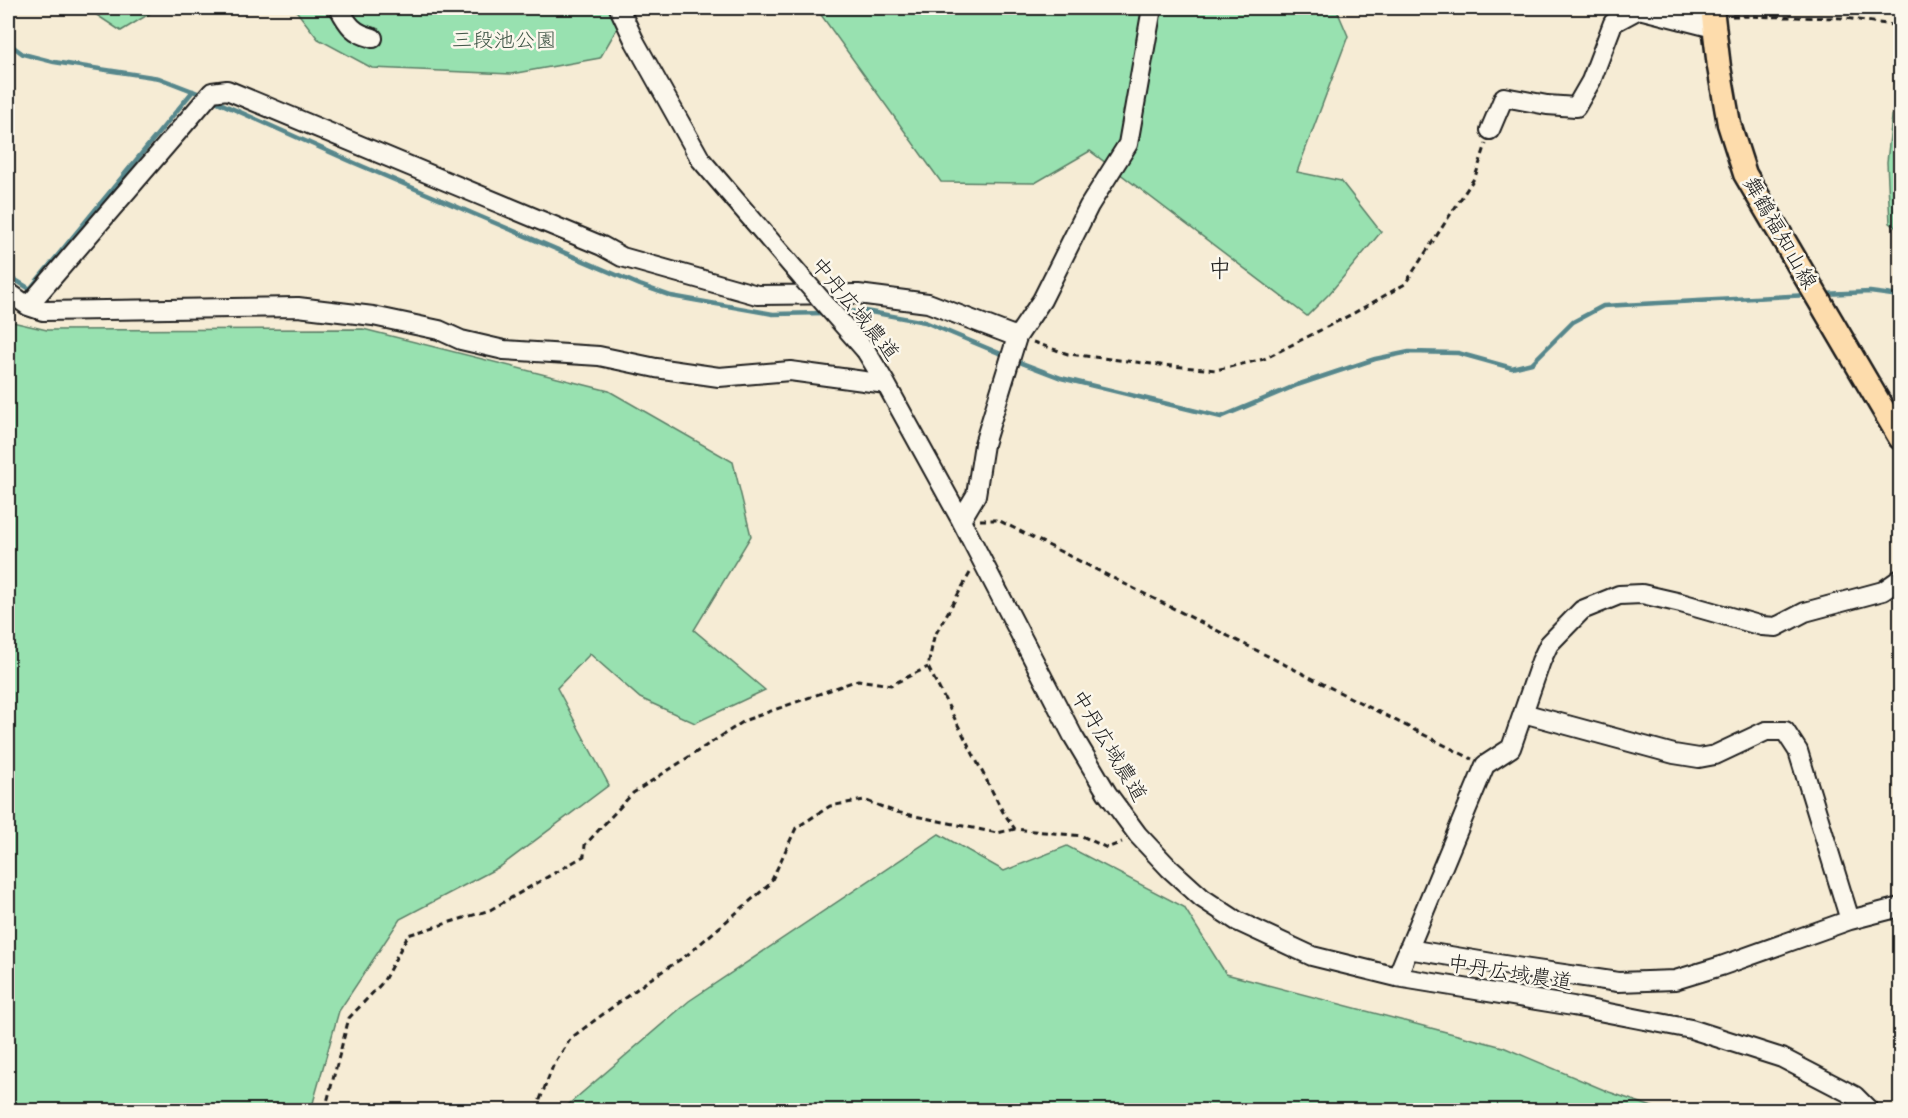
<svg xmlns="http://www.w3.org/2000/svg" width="1908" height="1118" font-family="'Architects Daughter','Klee One',sans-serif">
<rect width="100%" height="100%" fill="#f6ecd5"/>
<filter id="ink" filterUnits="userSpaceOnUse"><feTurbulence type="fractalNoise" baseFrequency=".0167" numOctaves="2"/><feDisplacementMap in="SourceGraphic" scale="12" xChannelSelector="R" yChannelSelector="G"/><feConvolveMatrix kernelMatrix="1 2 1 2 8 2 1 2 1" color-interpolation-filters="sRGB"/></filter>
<g filter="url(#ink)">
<!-- green -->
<path fill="#98e1b0" stroke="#5a7e66" stroke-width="1.5" d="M86,8H159L121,31Z
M294,8H629L600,58L511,74L372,68L318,39Z
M813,8H1336L1348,36L1297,172L1341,181L1381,232L1329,294L1307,316L1090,151L1035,183L941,182L819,12Z
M1900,71V231L1890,223L1887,162L1895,91Z
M8,321L47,330L363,329L609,391L733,462L751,536L694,630L765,690L695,723L640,698L590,654L557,688L609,785L501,866L400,919L339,1011L311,1110H8Z
M939,834L1004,871L1067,846L1184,907L1226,974L1503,1047L1609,1092L1661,1110H562L689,1001Z"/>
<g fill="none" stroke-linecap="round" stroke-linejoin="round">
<!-- stream -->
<path stroke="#56878c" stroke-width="4.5" d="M8,43L23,54L54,62L159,78L203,95
M213,100L350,161L640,285L671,296L773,314L825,313
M8,279L17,281L30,289L193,91
M1823,294L1870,292L1900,296
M840,312L865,311L925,322L1006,356
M1014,360L1061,378L1221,417L1297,385L1375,359L1409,352L1458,353L1512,368L1532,363L1573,322L1603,306L1809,295"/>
<!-- minor casing -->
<g stroke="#1c1c1c" stroke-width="22">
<path id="minor" d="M339,8C348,25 353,33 373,38
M619,8L635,42L701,160L804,280
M1490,130L1504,97L1547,105L1576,107L1591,81L1613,23L1639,9L1714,28
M8,292L28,306L43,311L298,307L373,316L439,330L461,340L504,350L599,356L656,368L719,377L790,371L886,384
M28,306L212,92L227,90L602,246L622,257L757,295L858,294L928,303L1017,337
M866,351L886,384L961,520L1073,736L1107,793L1138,835L1169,868L1202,898L1237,921L1312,956L1397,977L1573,1006L1691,1029L1782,1058L1855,1096L1869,1110
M961,520L976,495L984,444L1017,337L1042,300L1089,206L1128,144L1152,8
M1523,713L1674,754L1699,758L1715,755L1766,731H1785L1798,751L1850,920
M1408,949L1516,967L1618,982L1675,980L1721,966L1850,920L1900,907
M1397,977L1485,765L1511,748L1541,661L1549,644L1582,610L1619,595L1642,594L1681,603L1762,626L1776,627L1805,612L1883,591L1900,579"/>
</g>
<!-- major casing -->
<g stroke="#1c1c1c" stroke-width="27">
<path id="major" d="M1712,8L1719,67L1729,124L1745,174L1900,438"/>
</g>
<!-- path -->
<path stroke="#1c1c1c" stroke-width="3" stroke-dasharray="6 4.5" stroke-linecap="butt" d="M1732,16L1845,18L1900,26
M1033,342L1068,354L1161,365L1216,370L1264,359L1354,313L1405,284L1475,177L1486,144
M980,520H998L1472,759
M970,573L934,637L928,667L1003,812L1015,829
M325,1110L349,1018L383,982L408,935L490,910L584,856L585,845L633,793L746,720L858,680L891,685L928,667
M536,1110L553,1066L571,1038L649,980L687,955L770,884L796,828L830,806L864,800L896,812L997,833L1015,829L1082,836L1107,848L1122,842"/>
<!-- minor -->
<use href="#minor" stroke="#fbf7ec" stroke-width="18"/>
<!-- major -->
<use href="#major" stroke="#fddcac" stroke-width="22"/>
<!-- minor-bridge casing -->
<g stroke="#1c1c1c" stroke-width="22" stroke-linecap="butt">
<path id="minor-bridge" d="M804,280L866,351"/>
</g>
<!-- minor-bridge -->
<use href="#minor-bridge" stroke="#fbf7ec" stroke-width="18"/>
</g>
</g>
<g text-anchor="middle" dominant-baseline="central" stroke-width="5" stroke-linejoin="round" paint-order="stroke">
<!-- park labels -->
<g font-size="21" fill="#415748" stroke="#fbf7ec">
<text x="504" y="40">三段池公園</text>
</g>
<!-- street labels -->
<g font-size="21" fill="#1c1c1c" stroke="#fbf7ec">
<text transform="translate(1780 233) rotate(60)">舞鶴福知山線</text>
<text transform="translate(855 309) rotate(51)">中丹広域農道</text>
<text transform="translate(1109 746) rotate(59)">中丹広域農道</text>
<text transform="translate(1510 973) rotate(9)">中丹広域農道</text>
</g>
<!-- quarter labels -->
<g font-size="24" fill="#1c1c1c" stroke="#fbf7ec">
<text x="1220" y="270">中</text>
</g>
</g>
<!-- margin -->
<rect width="1908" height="1118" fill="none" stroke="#fbf7ec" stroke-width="30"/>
<rect x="15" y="15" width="1878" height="1088" fill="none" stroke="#1c1c1c" stroke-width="2" filter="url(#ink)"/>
</svg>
